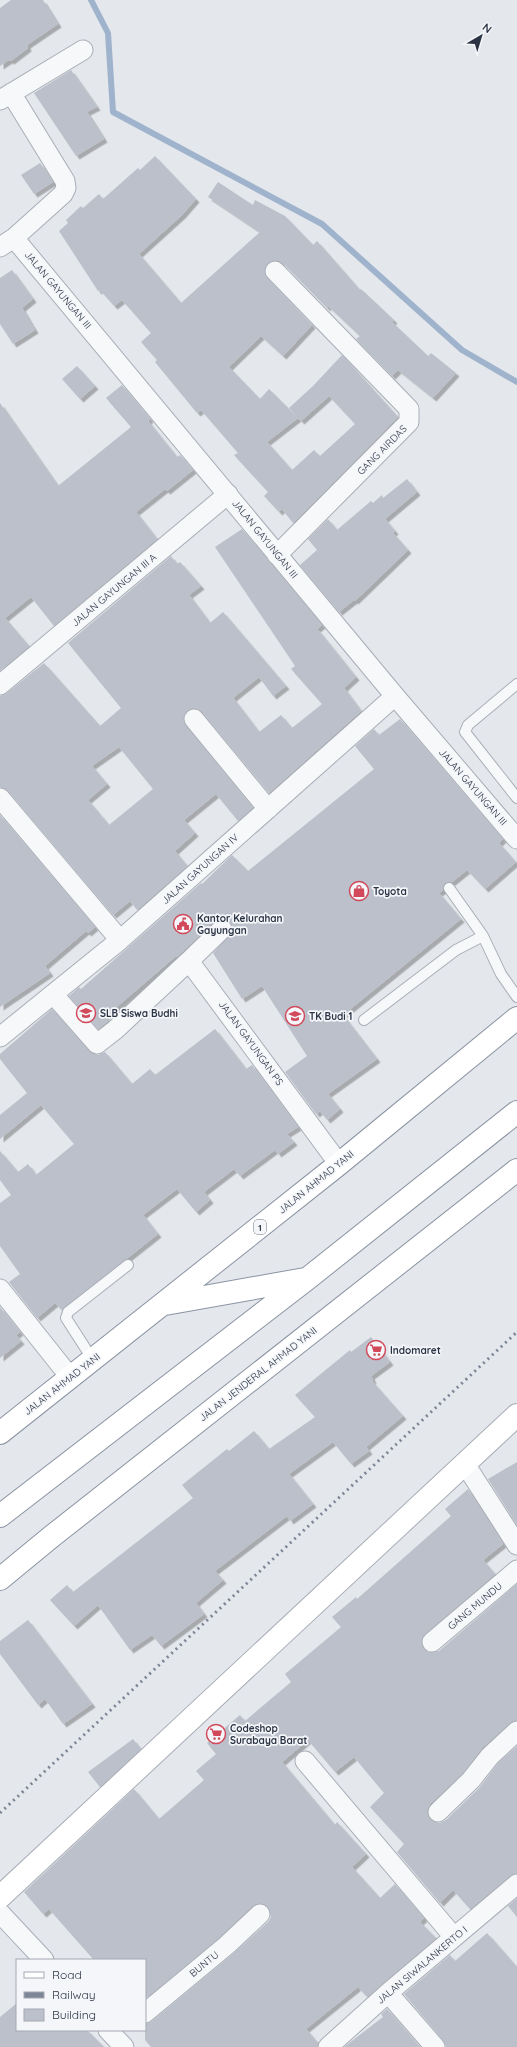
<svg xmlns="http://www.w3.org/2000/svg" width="517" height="2047" font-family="Quicksand,sans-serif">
<defs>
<filter id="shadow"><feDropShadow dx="3.5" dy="3.5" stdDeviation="0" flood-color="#0004"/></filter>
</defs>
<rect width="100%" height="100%" fill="#e4e7ec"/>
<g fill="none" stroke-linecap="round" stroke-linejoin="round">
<!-- stream -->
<path stroke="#9fb4cc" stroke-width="6" d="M91,0L108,33L113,112L322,224L462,350L517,382"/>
</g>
<!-- building -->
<path fill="#bbc0ca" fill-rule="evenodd" filter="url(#shadow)" d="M11,0H43L58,24L27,45L28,48L11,61L9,60L0,66V8Z
M71,70L97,107L87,112L104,139L76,156L34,93Z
M155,156L196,199L182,215L139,254L181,303L260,232L208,197L218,182L253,205L255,200L285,216L313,245L317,241L360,290L361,289L394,320L392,322L428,356L431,353L456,373L433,398L398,370L392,376L356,339L360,336L328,306L327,308L283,263L278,260L268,263L264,268L267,278L312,325L283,356L261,336L229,367L260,399L269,389L298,418L267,442L292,470L314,450L320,456L355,424L329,396L301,421L289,408L313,386L342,355L398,417L293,523L282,509L279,512L264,496L268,492L234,455L238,453L201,410L197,413L155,362L157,360L141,342L151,333L122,300L114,306L100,290L98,291L59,231L68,223L66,220L81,206L83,208L99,194L103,199L138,168L140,170Z
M40,163L53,182L34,194L21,175Z
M12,270L33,299L22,308L35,330L13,344L0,324V278Z
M77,366L95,386L80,399L62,379Z
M122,385L150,419L148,421L177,457L180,455L193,470L167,491L165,489L136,512L157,539L54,626L31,597L5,618L29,646L0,671V403L58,486L131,427L106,398Z
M407,479L417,492L385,519L395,531L393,533L408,550L355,601L354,600L339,612L300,565L317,550L308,539L328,519L337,530L371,501L373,503L382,495L383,498Z
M242,529L322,625L317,629L319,631L356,677L344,688L361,711L269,793L202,712L193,708L187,711L183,720L186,726L253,808L238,821L216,794L184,820L195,833L175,851L187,866L137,910L130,901L113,915L8,791L0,787V696L7,693L44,663L100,726L121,708L68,643L171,556L177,564L180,562L201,586L189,595L210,623L223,612L286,686L273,696L259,677L233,698L259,732L281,715L292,728L322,704L291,669L295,666L215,547ZM119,747L153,789L109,825L88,800L107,784L92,766Z
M400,719L503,839L499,843L516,862L485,889L467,870L452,882L445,883L443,890L439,893L461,919L343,1015L377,1059L328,1094L340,1109L327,1120L320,1111L316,1114L285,1072L307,1056L262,986L242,999L213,953L232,932L233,926L225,919L220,918L214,921L177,957L176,956L105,1017L108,1021L98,1029L69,996L79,987L81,989L201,883L202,884L232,855L248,871L374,769L355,746L374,729L379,735Z
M0,815L95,927L88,933L86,931L45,966L50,973L0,1007Z
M52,1009L89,1051L98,1055L105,1052L132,1084L150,1069L155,1075L215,1029L246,1069L252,1065L298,1127L287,1134L294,1142L278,1154L275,1150L240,1176L234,1169L204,1192L210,1200L196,1212L177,1189L143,1215L158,1234L62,1310L55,1303L37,1318L9,1282L20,1274L0,1246V1203L11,1195L0,1180V1151L18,1172L28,1164L36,1175L74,1144L41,1105L0,1139V1115L27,1093L0,1059V1054Z
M0,1307L20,1332L16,1335L21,1341L0,1358Z
M371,1337L390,1362L371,1376L373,1380L372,1381L403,1416L366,1447L369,1451L351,1464L333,1442L289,1474L313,1504L290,1521L287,1516L215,1571L223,1580L196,1603L204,1614L161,1646L152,1635L130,1650L98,1605L74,1626L50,1600L67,1585L73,1592L193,1498L182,1485L227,1449L229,1451L254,1431L269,1449L315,1417L295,1395L350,1350L351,1352Z
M517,1462V1525L488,1479Z
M468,1489L503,1544L483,1560L495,1574L425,1634L422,1639L421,1644L424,1649L429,1652L439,1651L517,1584V1720L510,1723L482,1748L463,1773L430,1804L427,1814L430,1819L435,1822L440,1823L446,1820L479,1788L498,1763L517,1746V1873L510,1876L470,1909L453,1890L440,1903L397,1852L404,1844L370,1807L384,1793L354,1757L335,1772L308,1740L282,1762L335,1825L337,1822L366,1854L352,1867L380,1898L395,1884L424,1918L420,1922L436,1938L367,1997L358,1987L306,2029L318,2043L317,2047H151L145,2040V2024L152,2021L234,1953L268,1922L271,1917L268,1907L263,1903L252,1906L220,1937L145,1999V1960H94L49,1909L43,1914L24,1892L134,1789L159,1819L204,1780L196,1771L216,1754L207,1743L240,1715L245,1721L291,1682L285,1674L341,1627L332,1617L356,1597L357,1599L451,1516L445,1509Z
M28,1620L92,1704L63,1724L45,1699L38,1705L0,1654V1641Z
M133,1739L141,1749L100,1787L88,1772Z
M517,1898V1917L508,1906Z
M487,1933L517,1967V2047H446L443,2040L404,1994L450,1955L455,1961Z
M17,2003V2030H87L104,2047H0V2017Z
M387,2009L420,2047H344L383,2017L381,2014Z"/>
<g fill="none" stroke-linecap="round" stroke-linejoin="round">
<!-- lane casing -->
<g stroke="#a9aeb7" stroke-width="12">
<path id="lane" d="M517,684L468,725L465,732L517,798
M449,888L483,936
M364,1020L456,950L483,936L501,974L517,997
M93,1360L66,1318L68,1312L128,1265"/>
</g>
<!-- street casing -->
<g stroke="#a9aeb7" stroke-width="21">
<path id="street" d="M0,100L83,50
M14,238L395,696L517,839
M0,247L14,238L63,194L66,188L65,181L11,93
M275,271L409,409V422L277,555
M0,685L228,494
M194,719L268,809
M0,798L120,940
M222,929L189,961L339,1164
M53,994L97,1044L115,1030L189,961
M0,1037L120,940L395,696
M0,1289L70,1377
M465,1464L517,1545
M432,1642L517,1570
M305,1761L454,1937
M438,1812L471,1780L490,1756L517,1731
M0,1913L44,1960
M388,1993L435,2047
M145,2013L227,1945L260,1914
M108,2030L124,2047
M328,2047L388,1993L517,1884"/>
</g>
<!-- secondary casing -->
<g stroke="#a9aeb7" stroke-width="24">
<path id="secondary" d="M0,1897L517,1415"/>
</g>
<!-- highway casing -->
<g stroke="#8b94a3" stroke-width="24">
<path id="highway" d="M165,1304L305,1279
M0,1433L339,1164L517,1018
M0,1516L307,1279L517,1112
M0,1579L51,1537L517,1170"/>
</g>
<!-- lane -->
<use href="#lane" stroke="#f7f8fa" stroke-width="10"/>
<!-- street -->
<use href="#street" stroke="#f7f8fa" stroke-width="19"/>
<!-- secondary -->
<use href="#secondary" stroke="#fff" stroke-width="22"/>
<!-- highway -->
<use href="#highway" stroke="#fff" stroke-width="22"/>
<!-- rail -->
<path stroke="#7d8696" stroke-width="3" stroke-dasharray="2 4" stroke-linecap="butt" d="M0,1813L517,1332"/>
</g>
<!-- icons -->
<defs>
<g id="shop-ring" transform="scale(1)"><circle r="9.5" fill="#f4f6f9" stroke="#d1495b" stroke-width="1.5"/><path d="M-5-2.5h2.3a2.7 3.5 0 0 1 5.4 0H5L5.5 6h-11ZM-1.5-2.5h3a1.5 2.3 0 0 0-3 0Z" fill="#d1495b"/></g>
<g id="civic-ring" transform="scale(1)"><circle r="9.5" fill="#f4f6f9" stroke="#d1495b" stroke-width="1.5"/><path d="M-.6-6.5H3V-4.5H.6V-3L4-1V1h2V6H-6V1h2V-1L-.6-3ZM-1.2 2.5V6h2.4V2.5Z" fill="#d1495b"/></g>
<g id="school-ring" transform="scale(1)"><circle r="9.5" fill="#f4f6f9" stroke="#d1495b" stroke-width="1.5"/><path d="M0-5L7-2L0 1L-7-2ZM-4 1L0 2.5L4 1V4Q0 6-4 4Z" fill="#d1495b"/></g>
<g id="supermarket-ring" transform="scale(1)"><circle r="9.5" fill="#f4f6f9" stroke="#d1495b" stroke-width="1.5"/><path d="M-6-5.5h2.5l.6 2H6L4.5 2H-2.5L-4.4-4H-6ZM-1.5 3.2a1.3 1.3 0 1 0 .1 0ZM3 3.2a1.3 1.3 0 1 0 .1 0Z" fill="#d1495b"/></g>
</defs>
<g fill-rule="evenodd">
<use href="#shop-ring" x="359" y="891"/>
<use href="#civic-ring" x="183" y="924"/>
<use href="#school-ring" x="86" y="1013"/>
<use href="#school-ring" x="295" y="1016"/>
<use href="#supermarket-ring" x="376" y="1350"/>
<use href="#supermarket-ring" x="216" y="1734"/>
</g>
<g text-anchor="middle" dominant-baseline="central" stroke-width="3.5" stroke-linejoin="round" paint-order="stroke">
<!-- shield labels -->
<rect fill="#f4f6f9" stroke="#676e7b" stroke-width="1" x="254" y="1220" width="12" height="14" rx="3"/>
<g font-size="9" font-weight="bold" fill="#2b3445">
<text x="260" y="1227">1</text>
</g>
<!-- street labels -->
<g font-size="10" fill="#2b3445" stroke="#f4f6f9">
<text transform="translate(58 290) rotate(50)">JALAN GAYUNGAN III</text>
<text transform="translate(382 450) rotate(-45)">GANG AIRDAS</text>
<text transform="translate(265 539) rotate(51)">JALAN GAYUNGAN III</text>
<text transform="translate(114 590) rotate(-40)">JALAN GAYUNGAN III A</text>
<text transform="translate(473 787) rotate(49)">JALAN GAYUNGAN III</text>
<text transform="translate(200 869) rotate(-42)">JALAN GAYUNGAN IV</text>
<text transform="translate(251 1043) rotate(54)">JALAN GAYUNGAN PS</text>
<text transform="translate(316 1182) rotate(-39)">JALAN AHMAD YANI</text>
<text transform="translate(258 1374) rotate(-38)">JALAN JENDERAL AHMAD YANI</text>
<text transform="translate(62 1384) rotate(-38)">JALAN AHMAD YANI</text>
<text transform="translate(475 1606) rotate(-40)">GANG MUNDU</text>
<text transform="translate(204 1964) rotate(-39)">BUNTU</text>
<text transform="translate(422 1965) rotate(-40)">JALAN SIWALANKERTO I</text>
</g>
<!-- poi labels -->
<g font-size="10" font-weight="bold" fill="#2b3445" stroke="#f4f6f9" text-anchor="start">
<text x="373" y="891">Toyota</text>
<text x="197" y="918">Kantor Kelurahan<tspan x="197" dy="12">Gayungan</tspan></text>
<text x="100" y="1013">SLB Siswa Budhi</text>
<text x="309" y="1016">TK Budi 1</text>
<text x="390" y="1350">Indomaret</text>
<text x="230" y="1728">Codeshop<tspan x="230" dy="12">Surabaya Barat</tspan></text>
</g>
</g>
<!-- legend -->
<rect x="16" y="1959" width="130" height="72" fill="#f4f6f9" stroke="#a4a8b1"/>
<rect x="24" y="1972" width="20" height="6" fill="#ffffff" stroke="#a4a8b1"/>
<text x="52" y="1979" font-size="12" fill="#2b3445">Road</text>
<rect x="24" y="1992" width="20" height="6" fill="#7d8696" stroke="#a4a8b1"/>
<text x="52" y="1999" font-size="12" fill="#2b3445">Railway</text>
<rect x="24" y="2009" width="20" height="12" fill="#bbc0ca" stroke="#a4a8b1"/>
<text x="52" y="2019" font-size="12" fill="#2b3445">Building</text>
<!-- north arrow -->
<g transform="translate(481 36) rotate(38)" stroke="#f4f6f9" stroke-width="3" paint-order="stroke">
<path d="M0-3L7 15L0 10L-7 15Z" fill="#2b3445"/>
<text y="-6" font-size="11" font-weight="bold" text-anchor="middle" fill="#2b3445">N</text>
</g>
</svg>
